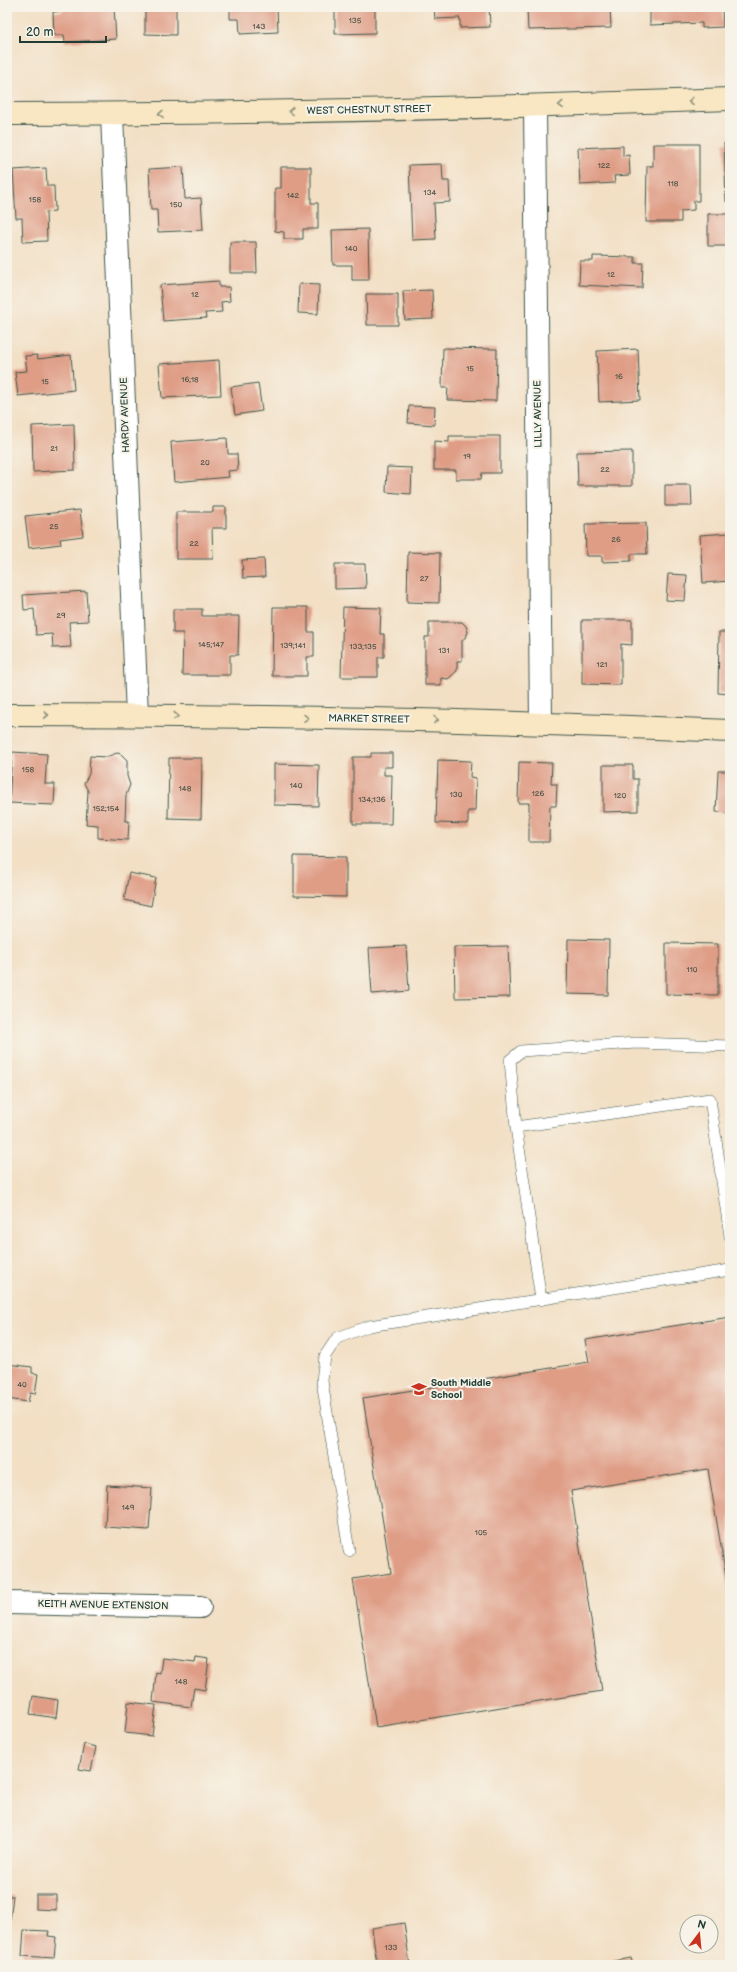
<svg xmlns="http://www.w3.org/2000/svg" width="737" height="1972" font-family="'Balsamiq Sans',sans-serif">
<rect width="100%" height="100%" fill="#f7f3e8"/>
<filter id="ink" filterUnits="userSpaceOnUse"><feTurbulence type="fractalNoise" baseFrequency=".025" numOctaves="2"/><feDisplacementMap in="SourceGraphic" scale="8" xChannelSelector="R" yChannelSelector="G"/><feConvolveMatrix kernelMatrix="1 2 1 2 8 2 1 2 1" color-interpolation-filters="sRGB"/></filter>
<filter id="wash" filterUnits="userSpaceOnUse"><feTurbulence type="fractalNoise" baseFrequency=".012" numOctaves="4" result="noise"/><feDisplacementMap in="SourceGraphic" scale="16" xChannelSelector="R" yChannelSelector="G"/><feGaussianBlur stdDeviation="0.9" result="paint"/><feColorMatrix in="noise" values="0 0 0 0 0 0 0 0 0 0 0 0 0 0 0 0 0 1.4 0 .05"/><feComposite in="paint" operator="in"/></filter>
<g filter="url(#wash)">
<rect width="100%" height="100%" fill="#f2dfc4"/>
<g id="blocks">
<!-- building -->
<path fill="#df9d86" d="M62,7H114L116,39L65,42L64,35H54L53,12L63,11Z
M145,7H176V35L145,34Z
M230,7H277L278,32L240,34L239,19H230Z
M335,7H375V33L335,34Z
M434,7H489L490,27L460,28V18L435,19Z
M527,7H610L611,28L528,30Z
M650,7H722L723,27L702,28V23L650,25Z
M724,143H730V202H726Z
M653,144H699V201H694V210L681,211V222H646L647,166H653Z
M623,146V156L629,155L630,175L614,176L615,183L580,185L578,148Z
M442,164L443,181H449L450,202L434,203L436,239L412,240L409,165Z
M183,167L185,199L201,198L203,230L158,232L157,210H151L149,169Z
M281,167H311V203H318V229H303V239H284V232L275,231V188H281Z
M46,168L47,186H54L55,211L46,212L47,241L23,242L22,218H16L13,170Z
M708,214H730V246H708Z
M368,229L369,280H352V265H333L332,230Z
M230,242H256L257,273H230Z
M593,256L635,257V263H643L642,288L579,285L580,261H593Z
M219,281V287H229L230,301L221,302L222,312L205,313L206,318L163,321L160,285Z
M299,284L319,285L318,314L298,313Z
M432,290L433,319L405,320L403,291Z
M366,294H398V325H367Z
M443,348L497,349L496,401L447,400L448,388H442Z
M638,349L640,400L599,402L597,351Z
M37,355L38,359L71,355L74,390L18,396L15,372L27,371L25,356Z
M219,360L221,395L162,398L159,364Z
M258,383L262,411L235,415L231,387Z
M409,406L435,407L434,425L408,423Z
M74,424L75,470L33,472L32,426Z
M449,436H500V473H482L481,479H456V470H434V441L449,442Z
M227,438L228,454H237L238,470L228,471L229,477L174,482L171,442Z
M632,451V486H578L577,452Z
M387,467L412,468L411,494L386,492Z
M665,485H691L692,506H665Z
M213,507H226V528H212L213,559H176V512H213Z
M80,510L83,536L60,539L61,544L29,548L25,516Z
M646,523L647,554H631V561L602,562V556H586L585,524Z
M730,533V581L703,583L700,535Z
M408,552L440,553L439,603L407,602Z
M264,559L265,577L243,578L242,560Z
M335,564H365L366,588L335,589Z
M668,574L687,575L685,601L666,600Z
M86,591L88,621L69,622L71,647L53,648L52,634L36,635L34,609L24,610L23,595Z
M273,607H308V632H314V657H307V676H272Z
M343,607L381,608L380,634H384V657H378V677H341Z
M173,609H202V616H239L238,655H230V675H182L183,633H173Z
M582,620H632V645L621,644V685L582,684Z
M429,622H462L466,626L468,632L466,637L462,640V661H457V671L448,679L441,678V685H425V637H429Z
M719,632H730V694L718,693Z
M12,752L47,754L45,784H55L54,805L9,803Z
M117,753L121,754L127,760V776L130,785L126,795L125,821H129L128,840L98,838V825L86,824L88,791L84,783L89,774L90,756L106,757Z
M371,753H392V767H384V775H392L391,824H353V757H371Z
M169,758H202L201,819L168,818Z
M438,760L471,761L470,777L476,778L475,811H468V824L436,823Z
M519,762L552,763L551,784H557L556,806H550L549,842H529V803H518Z
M274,764L319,765L318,806L274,805Z
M603,765H633V779H638V811L603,812Z
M718,771H730V813L716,812Z
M294,856L346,857V897L294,896Z
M129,873L156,878L151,906L124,900Z
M568,939L609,940L608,995L567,994Z
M666,943L718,944V995L666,994Z
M406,946L409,991L372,994L369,948Z
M508,946L510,997L455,998L454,947Z
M730,1317V1601L708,1469L571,1491L602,1691L376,1727L353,1579L391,1573L363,1398L589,1362L585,1340Z
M7,1364L32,1367V1373L38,1374L35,1394L30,1393L28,1402L7,1399Z
M107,1485L152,1488L149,1530L105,1527Z
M7,1498L11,1499L8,1522L7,1521Z
M196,1657L209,1659L205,1690L194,1688L191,1707L153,1702L156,1672L160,1673L162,1658L195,1662Z
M33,1696L58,1700L56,1718L30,1714Z
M128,1702L156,1705L152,1736L125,1733Z
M84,1744L96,1747L91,1771L79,1769Z
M36,1895H56V1910L36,1909Z
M7,1896H13L9,1929H7Z
M404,1923L410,1965H377L372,1928Z
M24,1930L49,1931L48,1936L56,1937L54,1958L22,1956Z
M631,1958L633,1965H598V1964Z"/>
</g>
</g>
<g filter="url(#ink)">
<use href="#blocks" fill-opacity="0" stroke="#3f554a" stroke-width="1"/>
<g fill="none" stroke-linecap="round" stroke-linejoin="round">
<!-- lane casing -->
<g stroke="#3f554a" stroke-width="12">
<path id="lane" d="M516,1127L510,1060L521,1051L636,1043L730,1046
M541,1300L516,1127L710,1099L730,1236
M349,1551L322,1381L325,1356L337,1338L369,1326L730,1270"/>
</g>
<!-- street casing -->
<g stroke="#3f554a" stroke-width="24">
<path id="street" d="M535,106L541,722
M112,115L137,715
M7,1603L200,1607"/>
</g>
<!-- secondary casing -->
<g stroke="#3f554a" stroke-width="24">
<path id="secondary" d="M7,114C248,114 489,108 730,99
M7,715C248,715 489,720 730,731"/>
</g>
<!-- lane -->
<use href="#lane" stroke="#fff" stroke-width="11"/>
<!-- street -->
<use href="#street" stroke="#fff" stroke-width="22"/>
<!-- secondary -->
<use href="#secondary" stroke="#f9e7c3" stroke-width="22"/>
</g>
<!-- one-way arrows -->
<defs><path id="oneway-chevron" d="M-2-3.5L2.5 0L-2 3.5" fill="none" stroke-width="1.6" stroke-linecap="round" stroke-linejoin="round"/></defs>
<g stroke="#8c927c">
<use href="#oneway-chevron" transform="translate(691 101) rotate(178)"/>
<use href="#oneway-chevron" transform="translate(561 105) rotate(178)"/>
<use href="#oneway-chevron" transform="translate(291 111) rotate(179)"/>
<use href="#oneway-chevron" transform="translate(161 114) rotate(179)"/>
<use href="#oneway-chevron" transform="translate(46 715)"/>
<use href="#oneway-chevron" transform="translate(176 716) rotate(1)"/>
<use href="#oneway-chevron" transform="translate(306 718) rotate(1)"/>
<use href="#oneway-chevron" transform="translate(436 720) rotate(1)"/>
</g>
</g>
<!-- icons -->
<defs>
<g id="school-bare" transform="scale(1.2)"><path d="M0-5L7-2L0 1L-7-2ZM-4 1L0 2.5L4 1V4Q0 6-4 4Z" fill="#c8321e" stroke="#f7f3e8" stroke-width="2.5" paint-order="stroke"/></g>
</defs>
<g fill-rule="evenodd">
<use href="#school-bare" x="419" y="1389"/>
</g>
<g text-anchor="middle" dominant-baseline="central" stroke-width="4" stroke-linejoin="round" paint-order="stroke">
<!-- number labels -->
<g font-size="8" fill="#4f5548">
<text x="355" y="20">135</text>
<text x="259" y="26">143</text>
<text x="604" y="165">122</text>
<text x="673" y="183">118</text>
<text x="430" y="192">134</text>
<text x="293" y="195">142</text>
<text x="35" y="199">158</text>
<text x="176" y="204">150</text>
<text x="351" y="248">140</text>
<text x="611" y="274">12</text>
<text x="195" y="294">12</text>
<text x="470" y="368">15</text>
<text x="619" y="376">16</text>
<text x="190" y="379">16;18</text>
<text x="45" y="381">15</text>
<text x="54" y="448">21</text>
<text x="467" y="456">19</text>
<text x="205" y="462">20</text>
<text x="605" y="469">22</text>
<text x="54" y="526">25</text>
<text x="616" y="539">26</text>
<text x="194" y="543">22</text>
<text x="424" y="578">27</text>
<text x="61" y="615">29</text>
<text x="211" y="644">145;147</text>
<text x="293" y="645">139;141</text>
<text x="363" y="646">133;135</text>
<text x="444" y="650">131</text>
<text x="602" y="664">121</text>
<text x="28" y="769">158</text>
<text x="296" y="785">140</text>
<text x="185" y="788">148</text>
<text x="538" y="793">126</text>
<text x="456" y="794">130</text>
<text x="620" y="795">120</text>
<text x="372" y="799">134;136</text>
<text x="106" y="808">152;154</text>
<text x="692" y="969">110</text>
<text x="22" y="1384">40</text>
<text x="128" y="1507">149</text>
<text x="481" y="1532">105</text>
<text x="181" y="1681">148</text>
<text x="391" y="1947">133</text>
</g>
<!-- street labels -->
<g font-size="10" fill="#1f3d34" stroke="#f7f3e8">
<text transform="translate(369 110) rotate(-1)">WEST CHESTNUT STREET</text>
<text transform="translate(538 414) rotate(-91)">LILLY AVENUE</text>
<text transform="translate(125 415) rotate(-92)">HARDY AVENUE</text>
<text transform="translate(369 719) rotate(1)">MARKET STREET</text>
<text transform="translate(103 1605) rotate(1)">KEITH AVENUE EXTENSION</text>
</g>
<!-- poi labels -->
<g font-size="10" font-weight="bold" fill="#1f3d34" stroke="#f7f3e8" text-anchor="start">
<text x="431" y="1383">South Middle<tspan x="431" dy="12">School</tspan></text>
</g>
</g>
<!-- margin -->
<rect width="737" height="1972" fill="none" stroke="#f7f3e8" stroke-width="24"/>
<!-- north arrow -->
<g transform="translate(699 1934) rotate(16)"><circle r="19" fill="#f7f3e8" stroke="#a1aaa0"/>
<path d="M0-3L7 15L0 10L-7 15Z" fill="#c8321e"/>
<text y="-6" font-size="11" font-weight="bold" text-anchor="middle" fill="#1f3d34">N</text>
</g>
<!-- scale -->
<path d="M20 36v6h86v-6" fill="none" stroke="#1f3d34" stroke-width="2"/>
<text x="26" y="36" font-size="12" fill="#1f3d34" stroke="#f7f3e8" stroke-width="3" paint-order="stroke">20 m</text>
</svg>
